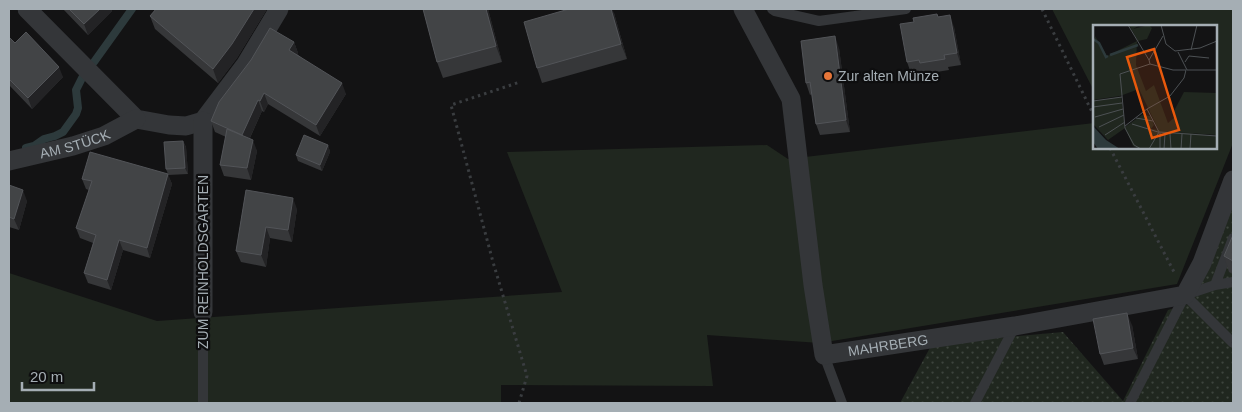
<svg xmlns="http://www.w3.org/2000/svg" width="1242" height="412" font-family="Helvetica,sans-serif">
<defs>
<pattern id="park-dots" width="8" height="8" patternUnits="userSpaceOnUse" patternTransform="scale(1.25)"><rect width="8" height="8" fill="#20271f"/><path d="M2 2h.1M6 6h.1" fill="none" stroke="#3d443d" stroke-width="1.8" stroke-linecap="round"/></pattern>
</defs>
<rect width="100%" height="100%" fill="#131314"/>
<!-- green -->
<path fill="#20271f" d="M1052,9H1233V143L1177,284L820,343L707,335L713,386L501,385V403H9V273L157,321L562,292L507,152L767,145L788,159L1094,123V148H1216V26H1094V91Z"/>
<!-- park -->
<path fill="url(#park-dots)" d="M1233,198V403H900L932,344L1063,332L1123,401L1168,310L1188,304Z"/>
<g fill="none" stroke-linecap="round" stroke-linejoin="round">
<!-- stream -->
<path stroke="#2d3a3c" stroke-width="8" d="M94,62L132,9
M26,148L34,146L44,139L55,136L63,132L76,114L78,108L76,90L82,78"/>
<!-- path -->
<path stroke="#3a3d40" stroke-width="3" stroke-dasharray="2.5 4" stroke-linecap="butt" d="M1042,9L1094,116
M1110,148L1174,272
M519,403L527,376L493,262L451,105L520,82"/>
<!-- lane -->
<path stroke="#343639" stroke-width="10" d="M772,9L775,11L819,21L906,9
M1215,285L1233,282
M1185,295L1233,343
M824,355L842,403
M203,403V312
M975,403L1015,326
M1130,403L1185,295L1215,285L1233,238"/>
<!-- street -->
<g stroke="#343639" stroke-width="19">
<path d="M27,9L136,119L169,125L186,126L203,121L246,64L279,9"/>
<path id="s1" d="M743,9L791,99L813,285L824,355L1015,326L1185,295L1202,263L1233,180"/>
<path id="s2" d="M9,161L73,146L104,136L136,119"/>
<path d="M203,312V121"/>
</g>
</g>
<!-- wall -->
<path fill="#363739" d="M63,9H111L112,11L88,35Z
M156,9H267L237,58L218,83L155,29L150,16Z
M423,9H488L502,62L443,78L437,62Z
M614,13L627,59L542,83L537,68Z
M938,17L954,27L961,65L948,67L949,70L924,74L923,71L911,73L907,62Z
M9,37L15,43L63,77L32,109L9,85Z
M294,42L298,53L297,54L346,94L320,136L268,104L264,112L262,111L250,138L257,151L251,180L224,176L220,165L226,137L215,132L211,121Z
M839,48L850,132L820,135L816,124L812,94L810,95L806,83Z
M183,141L186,147L188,174L168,175L172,184L150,258L123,250L111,290L88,283L84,273L93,243L80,238L76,228L89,190L86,189L82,179L168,174L166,169Z
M328,145L330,152L322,171L298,161L296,155Z
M9,185L27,201L19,230L9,227Z
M246,190L297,209L292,242L270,238L266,267L241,262L236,251Z
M1233,235V274L1229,272L1224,256Z
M1132,325L1138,359L1104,365L1100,354Z"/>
<!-- shaded-wall -->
<path fill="#232325" d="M100,9H111L112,11L88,35L84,24Z
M254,9H267L237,58L218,83L213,69Z
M486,9H488L502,62L496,46Z
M611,9H612L614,13L627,59L621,44Z
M950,15L954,27L961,65L957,53Z
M835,36L839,48L850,132L846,120Z
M294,42L298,53L293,60L289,50Z
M59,67L63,77L32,109L28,98Z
M342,83L346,94L320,136L316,125Z
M264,93L268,104L264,112L260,101Z
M258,100L262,111L246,146L242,135Z
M253,140L257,151L251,180L247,168Z
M183,141L186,147L188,174L185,168Z
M328,145L330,152L322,171L320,165Z
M168,174L172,184L150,258L147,248Z
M23,190L27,201L19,230L14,219Z
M293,198L297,209L292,242L288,230Z
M266,227L270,238L266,267L261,255Z
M119,240L123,250L111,290L107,280Z
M1127,313L1132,325L1138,359L1133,348Z"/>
<!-- building -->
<path fill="#424446" stroke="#525458" d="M69,9H100L84,24Z
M156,9H254L232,44L213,69L150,16Z
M423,9H486L496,46L437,62Z
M569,9H611L621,44L537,68L524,22Z
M937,14L938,17L950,15L957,53L944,55L945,59L920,63L919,60L907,62L900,24L914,22L913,18Z
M270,28L294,42L289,50L342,83L316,125L264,93L260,101L258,100L242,135L211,121L219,102L251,60Z
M26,32L59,67L28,98L9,79V37L15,43Z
M835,36L846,120L816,124L810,82L806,83L801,41Z
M227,129L253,140L247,168L220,165Z
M304,135L328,145L320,165L296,155Z
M183,141L185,168L166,169L164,142Z
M90,152L168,174L147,248L119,240L107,280L84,273L96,235L76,228L92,181L82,179Z
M9,185L23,190L14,219L9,217Z
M246,190L293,198L288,230L266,227L261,255L236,251Z
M1233,235V261L1224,256Z
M1127,313L1133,348L1100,354L1093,319Z"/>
<!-- markers -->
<circle fill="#e67639" stroke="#0e0e0f" stroke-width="2" cx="828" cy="76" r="5"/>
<g text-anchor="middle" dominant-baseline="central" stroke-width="4.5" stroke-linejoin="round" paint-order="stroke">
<!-- poi labels -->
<g font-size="14" fill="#a5aeb4" stroke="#0e0e0f" text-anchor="start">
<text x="838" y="76">Zur alten Münze</text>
</g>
<!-- street labels -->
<g font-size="14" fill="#a5aeb4" stroke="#0e0e0f">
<text stroke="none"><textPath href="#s2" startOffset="68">AM STÜCK</textPath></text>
<text transform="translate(203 262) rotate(-90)">ZUM REINHOLDSGARTEN</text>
<text stroke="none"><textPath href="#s1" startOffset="425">MAHRBERG</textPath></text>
</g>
</g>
<!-- overview -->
<g transform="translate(1093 25)">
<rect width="124" height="124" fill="#131314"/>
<path d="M36,0H47L40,4L56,0L59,3L54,14L45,16ZM2,11L14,31L44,16L43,40L53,66L61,60L75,98L83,91L81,86L91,67L124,68V110L66,106L46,64L27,71L0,75Z" fill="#20271f"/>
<path d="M28,72L32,102L49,90L57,91L61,100L58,104L124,111V124H46L40,121L32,103L15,115L0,99V76Z" fill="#20271f"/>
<path d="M0,101L13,115L27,124H5L0,117Z" fill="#2d3a3c"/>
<path fill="none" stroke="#2d3a3c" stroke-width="2.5" d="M0,14L6,18L13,32L15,31M17,30L45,20"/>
<path fill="none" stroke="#4d5154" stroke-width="1" d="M35,0L56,35M68,0L73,19L82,26L107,23L124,16M70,11L56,35L57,39L80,45H93L91,53L77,71L54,84L66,107L124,111M98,25L104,0M85,27L94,45H124M92,37L96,31L116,33M0,76L29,72M0,82L29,78M2,92L30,84M43,93L60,96M39,99L65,107M32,101L54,84M6,102L31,90M67,108V124M77,109L78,124M12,110L32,97M48,124L41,120L32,103L27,49L57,39M56,124L66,107M71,124L72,109M88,124L89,109M97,124L98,109"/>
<path fill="#e8590c" fill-opacity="0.15" stroke="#e8590c" stroke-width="2.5" d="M61,24L86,105L59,113L34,32Z"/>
<rect width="124" height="124" fill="none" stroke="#a5aeb4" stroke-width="2.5"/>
</g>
<!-- border -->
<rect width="1242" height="412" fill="none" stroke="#a5aeb4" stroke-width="20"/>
<!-- scale -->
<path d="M22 382v8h72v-8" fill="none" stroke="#a5aeb4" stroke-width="2.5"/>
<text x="30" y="382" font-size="15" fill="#a5aeb4" stroke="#0e0e0f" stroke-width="4" paint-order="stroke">20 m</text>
</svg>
